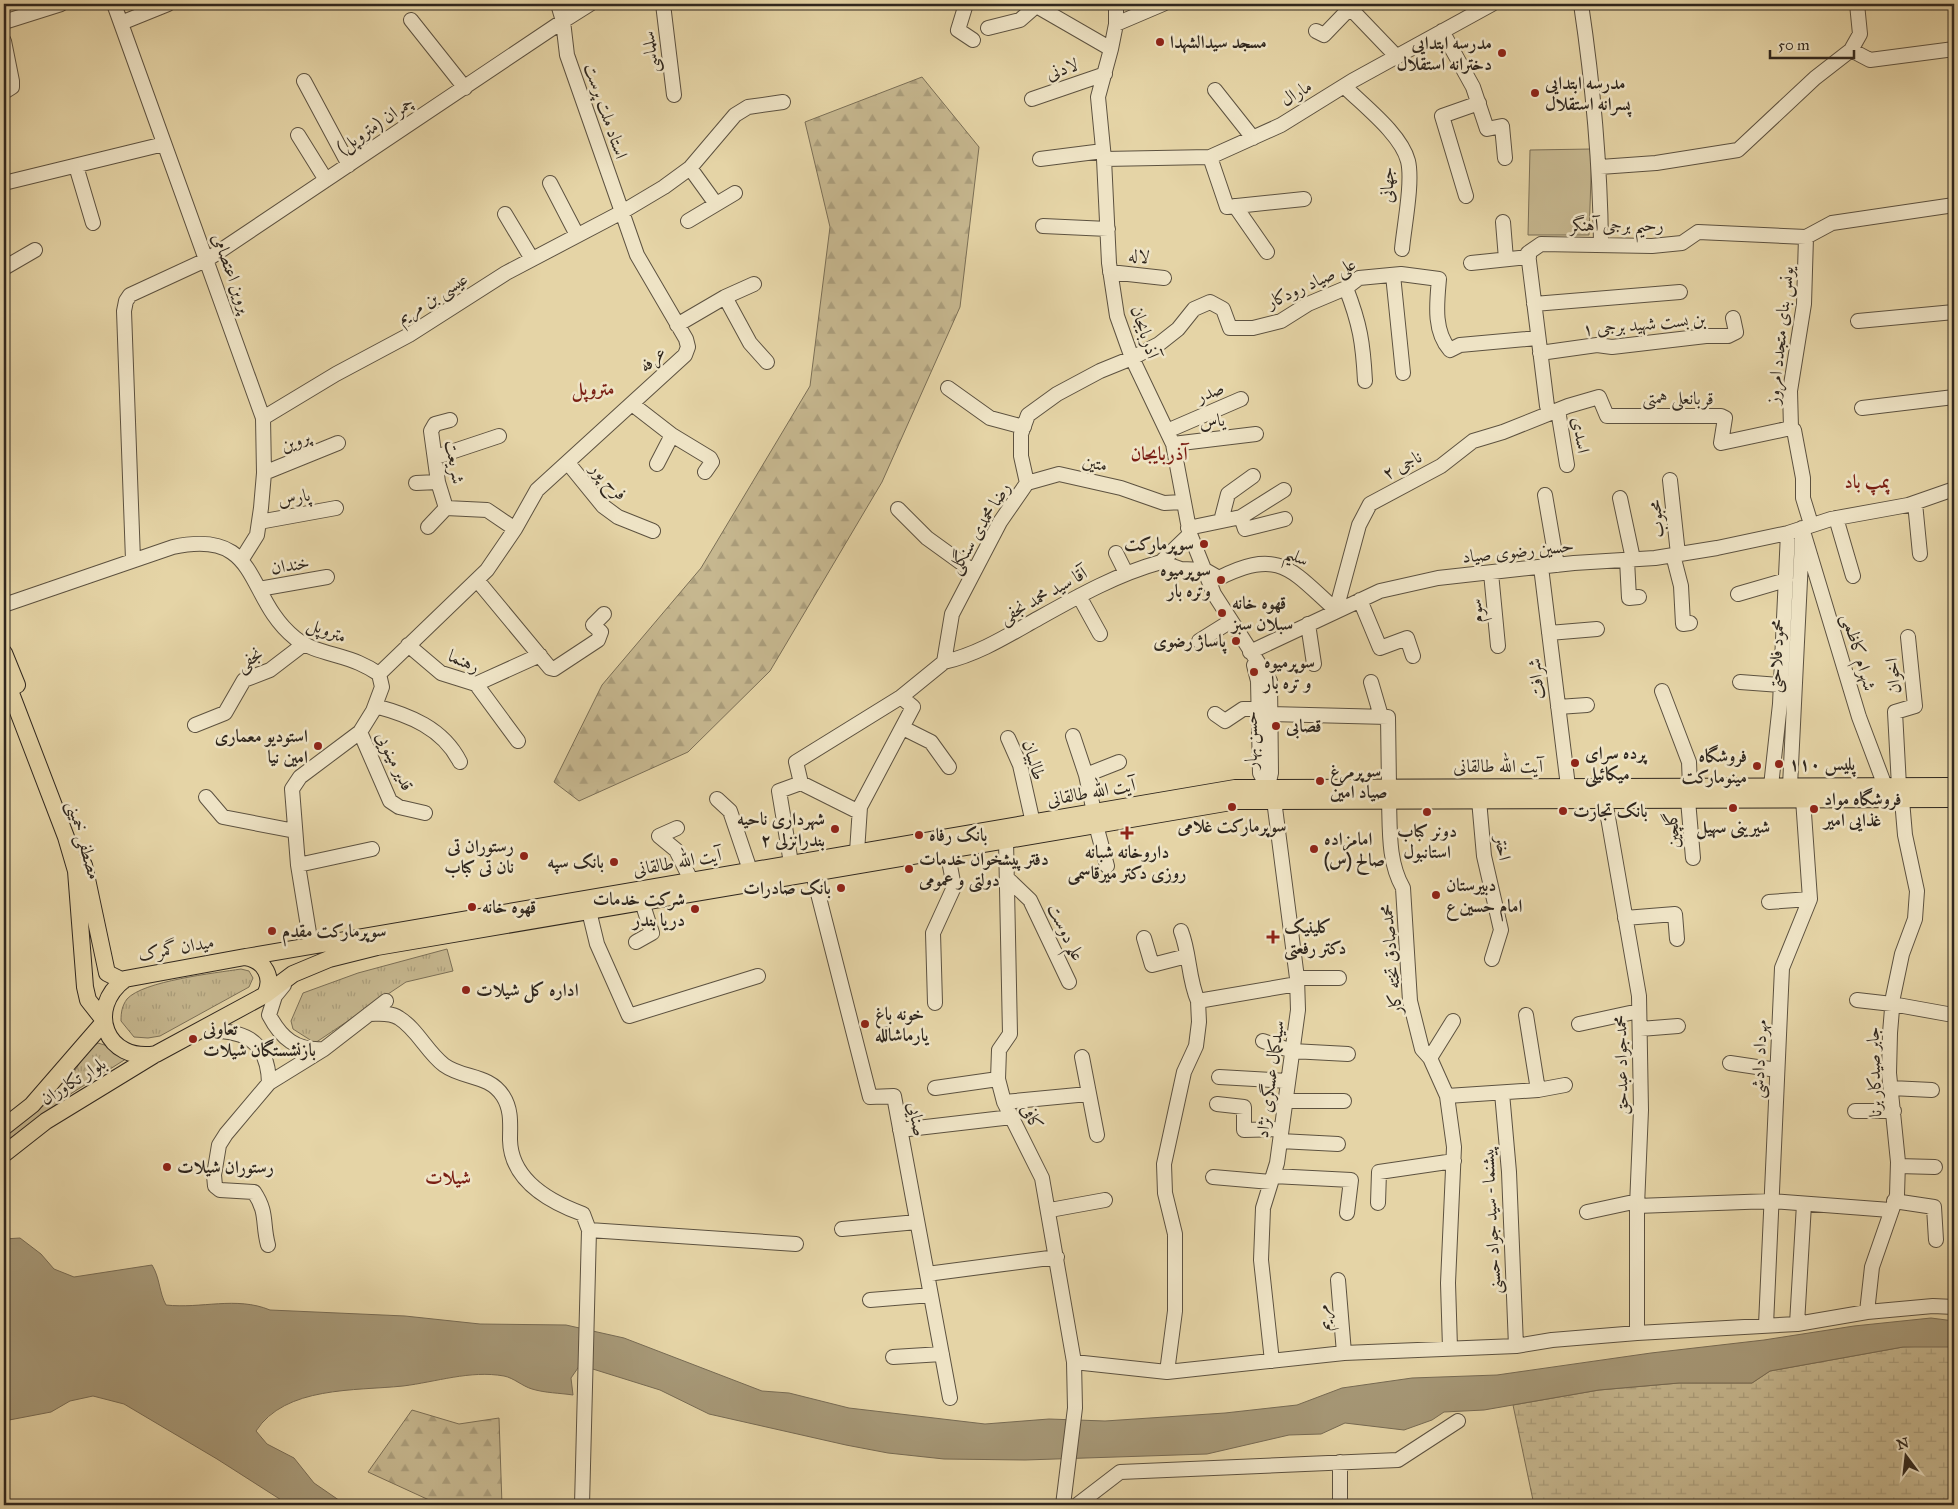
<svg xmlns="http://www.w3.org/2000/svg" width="1958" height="1509" font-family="'IM FELL Great Primer',Amiri,serif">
<defs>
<pattern id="grass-tufts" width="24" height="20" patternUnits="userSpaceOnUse" patternTransform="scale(1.25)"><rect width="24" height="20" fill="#c6b78f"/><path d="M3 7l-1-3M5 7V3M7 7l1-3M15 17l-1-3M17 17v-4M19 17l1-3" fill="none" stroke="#aa9d7b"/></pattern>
<pattern id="forest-firs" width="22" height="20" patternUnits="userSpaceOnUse" patternTransform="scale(1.25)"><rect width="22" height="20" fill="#c6b78f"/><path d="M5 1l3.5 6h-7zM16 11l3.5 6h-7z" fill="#aa9d7b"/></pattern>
<pattern id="wetland-marsh" width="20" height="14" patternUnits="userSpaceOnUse" patternTransform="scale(1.25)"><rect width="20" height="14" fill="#c6b78f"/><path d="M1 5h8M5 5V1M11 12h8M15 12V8" fill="none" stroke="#aa9d7b"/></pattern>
</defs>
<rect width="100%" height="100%" fill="#e5d4a6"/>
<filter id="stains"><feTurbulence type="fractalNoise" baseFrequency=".004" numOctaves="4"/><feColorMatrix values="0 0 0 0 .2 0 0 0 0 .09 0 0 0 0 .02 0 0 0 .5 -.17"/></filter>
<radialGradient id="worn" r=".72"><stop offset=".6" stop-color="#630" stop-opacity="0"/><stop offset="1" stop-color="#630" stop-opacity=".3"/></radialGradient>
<!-- grass -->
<path fill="url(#grass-tufts)" stroke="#7b6f56" d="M447,949L453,971L406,982L315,1043L293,1029L291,1021L303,993L358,973Z
M241,969L249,971L253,978L249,987L160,1036L148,1038L134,1037L121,1021C121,1012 122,1006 127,999C143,981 215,973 241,969Z
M98,1043L111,1047L129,1057L72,1093L9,1139L6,1134C26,1119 47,1104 64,1086C76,1073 83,1051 98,1043Z"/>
<!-- forest -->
<path fill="url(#forest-firs)" stroke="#7b6f56" d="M922,77L979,147L960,307L882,482L770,671L688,752L579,801L554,782L602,685L701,568L810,386L830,227L805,122Z
M412,1410L459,1424L499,1418L502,1505H440L368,1472Z"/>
<!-- wetland -->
<path fill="url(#wetland-marsh)" stroke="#7b6f56" d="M1948,1345L1954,1347V1505H1534L1513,1405L1599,1390L1679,1383H1752L1770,1371L1903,1347Z"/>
<!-- park -->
<path fill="#c6b78f" stroke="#7b6f56" d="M1592,149L1589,235H1528L1530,150Z"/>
<!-- water -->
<path fill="#a79978" stroke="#776b54" d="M20,1238L41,1254L54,1269L74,1277L152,1265C160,1278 159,1292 166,1305C201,1309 236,1296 270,1310L405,1316L480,1324L566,1325L624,1338L762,1391L789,1393L849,1408L985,1424L1049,1419L1105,1421L1225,1413L1297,1405L1342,1388L1412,1378L1497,1375L1651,1353L1764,1340L1854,1326L1931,1318L1954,1321V1347H1903L1770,1371L1752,1383H1679L1599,1390L1484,1410L1444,1412L1432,1420L1404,1430L1345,1423L1321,1434L1289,1435L1207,1454L1025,1460L944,1459L888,1453L846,1445L709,1414L660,1390L580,1365L571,1378L573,1395C560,1393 545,1393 532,1389C522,1386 514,1378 504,1376C470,1370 436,1382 403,1386C355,1391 285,1386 256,1431L267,1444L294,1458L314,1483L346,1505H289L217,1459L124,1404L93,1396L70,1401L51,1412L4,1421V1239Z"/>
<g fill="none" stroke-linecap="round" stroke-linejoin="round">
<!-- minor casing -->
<g stroke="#5d5240" stroke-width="16">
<path id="minor" d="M114,4L263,418L264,473L261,508L257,535L242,559
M663,4L674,95
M966,4L958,30L973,40
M1033,4L1111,49
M1116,4V24L1111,49L1098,97L1104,159L1109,263L1117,316L1132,358L1173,444L1190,534L1214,594L1270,681L1271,773L1268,786
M1581,4C1593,84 1600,163 1601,243
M411,20L465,88
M4,22L61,4
M121,23L168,4
M1116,24L1163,4
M988,28L1020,20L1036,6
M1316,31L1324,35L1350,8L1397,57
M1442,31L1473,87L1487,129L1502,126L1505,158
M4,41L12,81V87L4,92
M1851,50L1860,34L1857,4
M304,81L349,165
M1344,86C1364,106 1401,134 1408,161C1413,182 1404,227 1402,249
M1215,90L1253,138
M1032,99L1105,74
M298,135L326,180
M1210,157L1227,207L1304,199
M1040,159L1103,151
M1104,159L1210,157L1281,125L1352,81L1492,4
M76,166L93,223
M1600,167L1656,163L1738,150L1815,78L1851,50L1870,60L1954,49
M690,168L716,204
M4,183L164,144
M550,183L577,235
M1466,196L1442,116L1479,103
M1235,206L1267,252
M505,214L532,259
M688,221L735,193
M1503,222L1506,259
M1043,226L1108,229
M1806,237L1804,304L1790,391L1791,428L1794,430L1803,478V498L1811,524
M1471,263L1529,257
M4,268L35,250
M1110,272L1164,278
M1393,275L1403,373
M1346,288C1360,324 1363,343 1365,381
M725,297L750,343L767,362
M1534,304L1680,292
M1858,321L1954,312
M677,325L725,297L754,284
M1540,353L1597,345L1612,347L1706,336H1728L1736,332L1733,318
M948,388L990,418L1024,427
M632,404L672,435L710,458L712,462L705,472
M1862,408L1954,397
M1558,410L1567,465
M1552,413L1547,406L1528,253L1541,244L1652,246L1682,243L1698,232L1806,237L1832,223L1954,205
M263,418L336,374L409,335L506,273L622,212L567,55L563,21L590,4
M450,420L435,424L431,431L438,482L446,508L487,510L515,529
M1167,431L1241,399
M1173,444L1256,434
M436,457L499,436
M568,463L603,506L618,517L653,531
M657,464L672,435
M264,473L338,443
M1670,480L1678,554
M416,483L438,482
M1027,483L1059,474L1121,488L1164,503L1183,502
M1545,495L1557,565
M1620,498L1633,559
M1915,503L1920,554
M898,509L927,538L974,572
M1241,517L1245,529L1285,519
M1836,518L1853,576
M1221,521L1228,494L1253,476
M259,522L336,508
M428,527L446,508
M1188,528L1241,517L1284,490
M1802,528L1859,717L1885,786
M1116,553L1126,573
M1673,555L1681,586L1683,624L1690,623
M133,560L124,311L126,301L130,295L208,259L563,21L558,4
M1627,560L1629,598L1639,597
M1161,562L1181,569L1205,570L1219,578C1280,547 1292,571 1336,610L1359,525L1370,504L1441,466L1473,441L1503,432L1568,406L1599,397L1607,416H1721L1725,418L1721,443L1791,428
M1161,562L1190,534
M1541,567L1568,786
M1491,573L1498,646
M477,580L550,668L554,669L598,640L601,632L593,625L604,614
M259,589L327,577
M1738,594L1786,580
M1079,596L1100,634
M1360,600L1380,648L1407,638L1413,656
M4,605L173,547C262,528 244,597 295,638C312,652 339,654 359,663C366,666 373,670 379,674L382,687L373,711L360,732L300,777L292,789L298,865L311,945
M1308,624L1314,664
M1549,633L1597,629
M1199,641L1231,621
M408,645L441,673L476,684L518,741
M1250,652L1380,591L1438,578L1574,563L1655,558L1717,548L1788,533L1831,519L1908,505L1954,489
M944,662C975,655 1002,639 1030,623C1073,599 1114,575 1161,562
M1254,665L1258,681L1260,773L1274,800L1297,978L1298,1010L1277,1163L1263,1208L1261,1260L1272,1361
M379,674L487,570L515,529L537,490L685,355L688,347L686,339L637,255L622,212L664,187L690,168L735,115L748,107L783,102
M1371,682L1381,716
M1740,682L1781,685
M476,684L540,655
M1662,691L1689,762L1690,786
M375,706C409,715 443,728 460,762
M1558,707L1587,705
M1215,714L1225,721L1243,709H1259
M1270,714L1388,717L1389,786
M195,725L225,713L244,680L270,670L304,644
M903,728L931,742L949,767
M360,732L390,801L399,807L425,813
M1073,736L1086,775L1094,812
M1008,738L1020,765L1033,823
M1086,775L1119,762
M801,783L796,762L901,697L944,662L952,614L1000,522L1027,483L1021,456V434L1028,415L1057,394L1100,371L1132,358L1159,344L1178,329L1194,309L1210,302L1223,309L1230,328H1253L1281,321L1308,304L1346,288L1359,278L1401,274L1439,279C1437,302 1433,331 1450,350L1460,345L1537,338
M1771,786L1780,704L1788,533
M1790,786L1802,539
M1899,786L1895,712L1915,706L1908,637
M206,797L223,817L295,831
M717,799L730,811L750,870
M1389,800C1390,830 1388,862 1403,888L1410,1001L1422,1049L1430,1058L1447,1096L1454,1147L1448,1283L1450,1348
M1479,800L1484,856L1501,930L1492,959
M1605,800L1639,996L1641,1110L1637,1206V1333
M1688,800L1693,858
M1096,825L1107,866
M677,828L659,836L676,850L691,880
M1006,840L1010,1034L999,1050L998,1079L1004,1102L1042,1178L1074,1362L1075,1408L1063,1505
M857,852L860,807L913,707L901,697
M791,863L779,791L801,783L859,812
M298,865L372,849
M813,874L870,1097L894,1096L950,1398
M1007,878L1030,900L1069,982
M1769,902L1810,899
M589,911L597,944L629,1016L758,976
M1625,918L1675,914L1677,939
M1181,931C1190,954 1188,978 1198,1001L1297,984
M1144,938L1152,965L1187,956
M636,942L652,933L642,902
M1297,978H1339
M284,985L275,996L269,1015C281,1038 296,1051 324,1049
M1857,1000L1892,1004L1953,1015
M935,1003L933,933L954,887L947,850
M369,1014C379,1014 390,1012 399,1018C417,1029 427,1052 444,1065C463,1079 489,1074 503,1096C512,1110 510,1125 510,1140C511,1180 550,1202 583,1214L589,1230L796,1244
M1526,1015L1538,1090
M1579,1024L1639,1011
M1640,1029L1678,1026
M201,1030C241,1030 268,1037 269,1083
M1263,1041L1292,1051L1348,1054
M1082,1057L1097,1135
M1430,1058L1453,1021
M1730,1063L1777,1070
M1219,1077L1288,1081
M935,1088L998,1079
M1891,1088L1932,1090
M1502,1093L1509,1172L1516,1346
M1447,1096L1538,1090L1565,1085
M1285,1101H1344
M1004,1102L1088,1094
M1217,1104L1244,1107V1130L1281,1129
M1855,1111H1894
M900,1130L1012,1117
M1280,1141L1338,1144
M1898,1166L1935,1167
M1273,1176L1351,1180L1347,1213
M1213,1177L1271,1182
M1894,1201L1934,1207L1936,1240
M1378,1203L1379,1172L1454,1161
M1637,1206L1771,1201L1890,1210
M1050,1210L1105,1200
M1587,1212L1638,1201
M842,1229L917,1222
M268,1245C262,1223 268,1213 254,1192L220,1190L215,1186L214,1175L219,1145L226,1134L269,1083L324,1049L386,1001
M927,1274L1057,1257
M1338,1280L1344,1353
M870,1300L931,1295
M1867,1312L1872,1267L1897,1195L1898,1162L1889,1073L1890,1033L1893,997L1902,954L1915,919L1917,891L1905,835L1902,800
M1797,1324L1804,1204
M1766,1325L1782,968L1810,899L1803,799
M893,1357L942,1354
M1074,1362L1167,1372L1344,1353L1516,1346L1552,1340L1637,1333L1797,1324L1867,1312L1933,1306L1954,1307
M1167,1372L1175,1311V1234L1165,1193L1164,1164L1184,1072L1196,1046L1199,1022L1198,1001
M582,1505L589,1230
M1077,1505L1120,1472L1398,1460L1458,1421
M1340,1505V1462"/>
</g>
<!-- major casing -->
<g stroke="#30271e" stroke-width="18">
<path id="major" d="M4,653L17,685
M4,675L66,837L76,871L85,987L88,1000L103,1019
M84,865L107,973L123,981
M246,957L1235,788L1954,786
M265,995C274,978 265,960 245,957L125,979C85,1009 106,1063 156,1054L265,995L293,974L329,959L377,947L1237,801L1954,799
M4,1127L32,1105L104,1022
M4,1154L46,1121L154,1055"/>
</g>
<!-- minor -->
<use href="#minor" stroke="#eee3c5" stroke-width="14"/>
<!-- major -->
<use href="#major" stroke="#e5d4a6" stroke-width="16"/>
</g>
<!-- markers -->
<g fill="#8f2418" stroke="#eee3c5" stroke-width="2">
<circle cx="1160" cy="42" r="5"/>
<circle cx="1502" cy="53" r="5"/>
<circle cx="1535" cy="93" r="5"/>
<circle cx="1204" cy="544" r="5"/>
<circle cx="1221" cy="580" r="5"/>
<circle cx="1222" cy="613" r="5"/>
<circle cx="1236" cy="641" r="5"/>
<circle cx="1254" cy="672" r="5"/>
<circle cx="1276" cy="726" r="5"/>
<circle cx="318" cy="746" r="5"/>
<circle cx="1575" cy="763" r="5"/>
<circle cx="1779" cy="764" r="5"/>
<circle cx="1757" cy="766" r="5"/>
<circle cx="1320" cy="781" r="5"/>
<circle cx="1232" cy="807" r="5"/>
<circle cx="1733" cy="808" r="5"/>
<circle cx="1814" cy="809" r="5"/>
<circle cx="1563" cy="811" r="5"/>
<circle cx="1427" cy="812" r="5"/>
<circle cx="835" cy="829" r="5"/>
<path d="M1124.5 825.5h5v5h5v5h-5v5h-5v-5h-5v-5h5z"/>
<circle cx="919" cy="835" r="5"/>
<circle cx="1314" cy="849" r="5"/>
<circle cx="524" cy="856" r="5"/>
<circle cx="614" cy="862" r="5"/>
<circle cx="909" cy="869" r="5"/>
<circle cx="841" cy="888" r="5"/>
<circle cx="1436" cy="895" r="5"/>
<circle cx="472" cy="907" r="5"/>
<circle cx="695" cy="909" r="5"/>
<circle cx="272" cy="931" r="5"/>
<path d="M1270.5 929.5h5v5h5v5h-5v5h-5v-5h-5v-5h5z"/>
<circle cx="466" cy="990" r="5"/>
<circle cx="865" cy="1024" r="5"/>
<circle cx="193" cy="1039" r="5"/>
<circle cx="167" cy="1167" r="5"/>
</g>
<g text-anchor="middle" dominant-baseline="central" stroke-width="5" stroke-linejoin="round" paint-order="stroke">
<!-- poi labels -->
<g font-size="18" font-weight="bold" fill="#30271e" stroke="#eee3c5" text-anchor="start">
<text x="1170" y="42">مسجد سیدالشهدا</text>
<text x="1492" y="43" text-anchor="end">مدرسه ابتدایی<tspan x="1492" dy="21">دخترانه استقلال</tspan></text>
<text x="1545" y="83">مدرسه ابتدایی<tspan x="1545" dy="21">پسرانه استقلال</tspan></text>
<text x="1194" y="544" text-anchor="end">سوپرمارکت</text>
<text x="1211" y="570" text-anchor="end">سوپرمیوه<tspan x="1211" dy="21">وتره بار</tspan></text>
<text x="1232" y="603">قهوه خانه<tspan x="1232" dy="21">سبلان سبز</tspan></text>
<text x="1226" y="641" text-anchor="end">پاساژ رضوی</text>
<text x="1264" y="662">سوپرمیوه<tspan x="1264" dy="21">و تره بار</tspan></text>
<text x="1286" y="726">قصابی</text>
<text x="308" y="736" text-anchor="end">استودیو معماری<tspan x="308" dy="21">امین نیا</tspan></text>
<text x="1585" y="753">پرده سرای<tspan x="1585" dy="21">میکائیلی</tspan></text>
<text x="1747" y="756" text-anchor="end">فروشگاه<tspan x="1747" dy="21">مینومارکت</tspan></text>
<text x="1789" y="764">پلیس ۱۱۰</text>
<text x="1330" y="771">سوپرمرغ<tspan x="1330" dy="21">صیاد امین</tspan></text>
<text x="1824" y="799">فروشگاه مواد<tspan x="1824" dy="21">غذایی امیر</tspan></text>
<text x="1573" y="811">بانک تجارت</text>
<text x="825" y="819" text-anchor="end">شهرداری ناحیه<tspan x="825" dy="21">۲ بندرانزلی</tspan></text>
<text x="1232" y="826" text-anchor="middle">سوپرمارکت غلامی</text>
<text x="1733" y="827" text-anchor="middle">شیرینی سهیل</text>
<text x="1427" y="831" text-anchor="middle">دونر کباب<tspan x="1427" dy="21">استانبول</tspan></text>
<text x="929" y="835">بانک رفاه</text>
<text x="1324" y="839">امامزاده<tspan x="1324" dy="21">صالح (س)</tspan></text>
<text x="514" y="846" text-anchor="end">رستوران تی<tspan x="514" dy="21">نان تی کباب</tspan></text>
<text x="1127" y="852" text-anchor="middle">داروخانه شبانه<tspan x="1127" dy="21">روزی دکتر میرقاسمی</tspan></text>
<text x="919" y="859">دفتر پیشخوان خدمات<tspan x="919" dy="21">دولتی و عمومی</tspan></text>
<text x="604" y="862" text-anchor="end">بانک سپه</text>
<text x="1446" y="885">دبیرستان<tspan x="1446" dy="21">امام حسین ع</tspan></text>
<text x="831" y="888" text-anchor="end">بانک صادرات</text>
<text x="685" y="899" text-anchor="end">شرکت خدمات<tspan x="685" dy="21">دریا بندر</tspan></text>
<text x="482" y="907">قهوه خانه</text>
<text x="1284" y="927">کلینیک<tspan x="1284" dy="21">دکتر رفعتی</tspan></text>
<text x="282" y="931">سوپرمارکت مقدم</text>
<text x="476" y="990">اداره کل شیلات</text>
<text x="875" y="1014">خونه باغ<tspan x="875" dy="21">یارماشالله</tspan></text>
<text x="203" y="1029">تعاونی<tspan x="203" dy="21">بازنشستگان شیلات</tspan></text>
<text x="177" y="1167">رستوران شیلات</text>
</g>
<!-- street labels -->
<g font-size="18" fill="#30271e" stroke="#eee3c5">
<text transform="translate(650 52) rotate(-97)">سلماسی</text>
<text transform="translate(1062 69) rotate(-19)">لادنی</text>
<text transform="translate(1296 93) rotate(-32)">مارال</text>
<text transform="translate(606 111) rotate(71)">استاد ملت پرست</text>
<text transform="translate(375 125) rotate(-34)">چمران (متروپل)</text>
<text transform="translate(1387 185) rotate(-89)">جهانی</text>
<text x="1617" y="225">رحیم برجی آهنگر</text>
<text transform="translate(1139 256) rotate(6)">لاله</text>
<text transform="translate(232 273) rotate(70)">پروین اعتصامی</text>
<text transform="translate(1311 283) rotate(-25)">علی صیاد رودکار</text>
<text transform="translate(432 298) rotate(-32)">عیسی بن مریم</text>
<text transform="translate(1644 324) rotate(-5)">بن بست شهید برجی ۱</text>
<text transform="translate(1145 332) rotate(71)">آذربایجان</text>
<text transform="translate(1780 335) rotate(-84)">یونس بنای متجدد امروز</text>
<text transform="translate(652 359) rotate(-43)">عرفه</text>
<text transform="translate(1210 392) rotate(-23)">صدر</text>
<text transform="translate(1678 398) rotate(1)">قربانعلی همتی</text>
<text transform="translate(1212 421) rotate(-7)">یاس</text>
<text transform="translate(1581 435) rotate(81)">اسدی</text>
<text transform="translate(295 441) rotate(-21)">پروین</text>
<text transform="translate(455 462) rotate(80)">شریعت</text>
<text transform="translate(1095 463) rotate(12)">متین</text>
<text transform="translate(1402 465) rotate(-28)">ناجی ۲</text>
<text transform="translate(609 481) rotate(47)">فرح پور</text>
<text transform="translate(294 497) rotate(-10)">پارس</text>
<text transform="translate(1656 519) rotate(-96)">محبوب</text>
<text transform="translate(979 528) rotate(-59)">رضا محمدی سنگلی</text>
<text transform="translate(1518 551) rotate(-6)">حسین رضوی صیاد</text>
<text transform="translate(1297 556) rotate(25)">سلیم</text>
<text transform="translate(290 565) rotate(-9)">خندان</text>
<text transform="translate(1043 595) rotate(-29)">آقا سید محمد نجفی</text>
<text transform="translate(1476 611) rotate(-96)">سوم</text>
<text transform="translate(327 630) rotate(22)">متروپل</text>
<text transform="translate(1859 652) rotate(73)">شهرام کاظمی</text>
<text transform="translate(1776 656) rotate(-87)">محمود فلاحتی</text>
<text transform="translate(249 659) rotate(-32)">نجفی</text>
<text transform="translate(464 661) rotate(24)">رهنما</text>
<text transform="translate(1893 676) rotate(-96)">اخوان</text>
<text transform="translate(1536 679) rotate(-97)">شرافت</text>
<text transform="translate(1251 740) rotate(-90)">حسن بهار</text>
<text transform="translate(1034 760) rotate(73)">طالبیان</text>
<text transform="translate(395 761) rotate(64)">قدیر مینویی</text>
<text x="1498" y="766">آیت الله طالقانی</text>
<text transform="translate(1091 792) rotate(-10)">آیت الله طالقانی</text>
<text transform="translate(1672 830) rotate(-95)">گلچین</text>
<text transform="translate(84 840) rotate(74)">مصطفی خمینی</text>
<text transform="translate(1503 848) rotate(80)">اختر</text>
<text transform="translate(677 862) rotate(-10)">آیت الله طالقانی</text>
<text transform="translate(1066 932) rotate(64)">علم دوست</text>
<text transform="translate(176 948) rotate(-10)">میدان گمرک</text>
<text transform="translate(1391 959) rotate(-95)">محمدصادق تخته کار</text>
<text transform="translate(1759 1059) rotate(-87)">مهرداد دادشی</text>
<text transform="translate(1621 1065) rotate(-91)">محمدجواد عبدحق</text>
<text transform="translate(1874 1072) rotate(-92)">جابر صیدکار برنا</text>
<text transform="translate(1270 1079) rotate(-82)">سیدکمال عسگری نژاد</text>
<text transform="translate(73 1081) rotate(-32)">بلوار تکاوران</text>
<text transform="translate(1032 1117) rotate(63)">کافی</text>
<text transform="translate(917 1119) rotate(79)">صنایی</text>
<text transform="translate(1491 1220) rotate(-93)">پیشنما - سید جواد حسنی</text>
<text transform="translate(1323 1318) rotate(-95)">مریم</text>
</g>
<!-- neighbourhood labels -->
<g font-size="19" font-weight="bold" fill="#7a1f14" stroke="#eee3c5">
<text x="593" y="388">متروپل</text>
<text x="1159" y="453">آذربایجان</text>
<text x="1867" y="481">پمپ باد</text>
<text x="448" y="1177">شیلات</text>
</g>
</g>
<!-- margin -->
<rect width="1958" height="1509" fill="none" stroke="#e5d4a6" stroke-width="20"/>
<rect x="5" y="5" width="1948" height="1499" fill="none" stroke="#30271e" stroke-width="2.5"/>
<rect x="10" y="10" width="1938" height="1489" fill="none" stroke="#30271e"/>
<!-- north arrow -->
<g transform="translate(1906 1456) rotate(345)" stroke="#eee3c5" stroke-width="4" paint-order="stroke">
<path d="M0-4L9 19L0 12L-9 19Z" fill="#30271e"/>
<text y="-8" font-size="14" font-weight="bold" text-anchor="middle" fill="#30271e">N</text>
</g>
<!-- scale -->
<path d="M1770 50v8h84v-8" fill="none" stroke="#30271e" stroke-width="2.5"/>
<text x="1778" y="50" font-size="15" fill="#30271e" stroke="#eee3c5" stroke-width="4" paint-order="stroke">50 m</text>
<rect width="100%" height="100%" filter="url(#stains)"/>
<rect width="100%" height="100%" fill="url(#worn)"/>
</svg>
